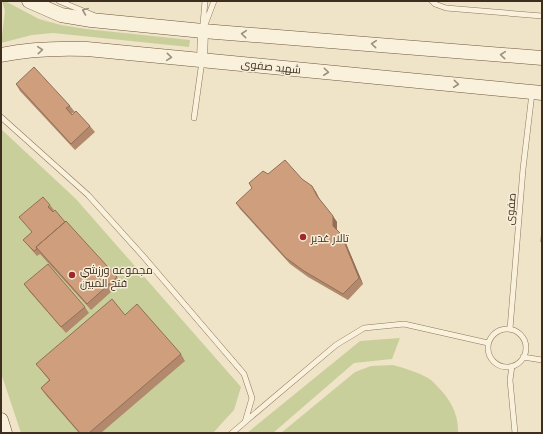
<svg xmlns="http://www.w3.org/2000/svg" width="543" height="434" font-family="'Noto Serif',Cairo,serif">
<rect width="100%" height="100%" fill="#f0e4c8"/>
<!-- green -->
<path fill="#c9cf9b" d="M2,1H5L39,19L61,25L86,29L190,40L189,47L53,33L32,35L1,43L5,11Z
M1,129L76,199L241,387L234,410L213,433H21L1,373Z
M400,338L392,359L354,363L273,433H247L360,341Z
M393,365C405,368 417,372 428,378C432,380 434,383 437,386C450,399 459,414 458,433H281L355,372L371,366Z"/>
<g fill="none" stroke-linecap="round" stroke-linejoin="round">
<!-- lane casing -->
<g stroke="#8d765c" stroke-width="6">
<path id="lane" d="M59,1L93,15
M432,1L435,4L446,8L542,16
M203,24L205,1
M203,30L214,1
M1,117L88,195L143,256L244,374L252,398L245,422L232,433
M194,118L202,61
M510,329L523,169L532,93
M488 348a19 19 0 1 1 38 0a19 19 0 1 1-38 0Z
M523,357L542,360
M512,366L510,380L515,433
M246,421L336,345L364,328L404,324L488,343"/>
</g>
<!-- street casing -->
<g stroke="#8d765c" stroke-width="11">
<path id="street" d="M202,60L203,31"/>
</g>
<!-- secondary casing -->
<g stroke="#6f573f" stroke-width="15">
<path id="secondary" d="M29,1L61,15L91,20L203,31L542,58
M1,55C29,49 58,48 87,49L542,93
M1,420L5,433"/>
</g>
<!-- lane -->
<use href="#lane" stroke="#faf1dc" stroke-width="5"/>
<!-- street -->
<use href="#street" stroke="#faf1dc" stroke-width="10"/>
<!-- secondary -->
<use href="#secondary" stroke="#faf1dc" stroke-width="14"/>
</g>
<!-- wall -->
<path fill="#b2896c" d="M16,84L70,106L75,112L71,114L90,126L95,132L75,150L20,91Z
M268,174L302,179L316,192L320,200L337,222V231L341,234L345,241L363,284L348,300L308,277L290,264L240,209L236,203Z
M50,205L54,210L52,212L65,222L117,277L121,283L91,310L40,254L37,256L23,240L32,232L19,217Z
M24,284L85,307L89,313L66,333L29,291Z
M125,315L181,354L185,361L101,433H79L45,394L41,388L49,380L36,364Z"/>
<!-- shaded-wall -->
<path fill="#916f58" d="M312,186L316,192L321,202L317,196Z
M333,216L337,222V233L333,226Z
M341,234L345,241L363,284L359,278Z"/>
<!-- building -->
<path fill="#cf9f7d" stroke="#916f58" d="M34,67L70,106L66,108L72,115L76,111L90,126L71,144L16,84Z
M285,160L302,179L312,186L317,196L333,216V226L341,234L359,278L343,294L304,271L286,258L236,203L252,188L249,183L263,171L268,174Z
M43,197L50,205L48,207L53,212L55,210L65,222L36,247L37,249L34,251L23,240L32,232L19,217Z
M66,221L117,277L87,304L36,247Z
M542,228V242H541Z
M48,264L85,307L61,327L24,284Z
M112,299L125,315L137,304L181,354L89,433H80L41,388L50,380L36,364Z"/>
<!-- one-way arrows -->
<defs><path id="oneway-chevron" d="M-2-3.5L2.5 0L-2 3.5" fill="none" stroke-width="1.6" stroke-linecap="round" stroke-linejoin="round"/></defs>
<g stroke="#9c907e">
<use href="#oneway-chevron" transform="translate(85 11) rotate(-158)"/>
<use href="#oneway-chevron" transform="translate(244 34) rotate(-175)"/>
<use href="#oneway-chevron" transform="translate(374 44) rotate(-175)"/>
<use href="#oneway-chevron" transform="translate(40 50) rotate(-5)"/>
<use href="#oneway-chevron" transform="translate(503 55) rotate(-175)"/>
<use href="#oneway-chevron" transform="translate(169 57) rotate(5)"/>
<use href="#oneway-chevron" transform="translate(326 72) rotate(6)"/>
<use href="#oneway-chevron" transform="translate(456 84) rotate(6)"/>
</g>
<!-- markers -->
<g fill="#9e2a2b" stroke="#f7eed8" stroke-width="1.5">
<circle cx="303" cy="237" r="4"/>
<circle cx="72" cy="275" r="4"/>
</g>
<g text-anchor="middle" dominant-baseline="central" stroke-width="3" stroke-linejoin="round" paint-order="stroke">
<!-- street labels -->
<g font-size="11" fill="#3d2e20" stroke="#f7eed8">
<text transform="translate(271 66) rotate(6)">شهید صفوی</text>
<text transform="translate(510 209) rotate(-85)">صفوی</text>
</g>
<!-- poi labels -->
<g font-size="11" fill="#3d2e20" stroke="#f7eed8" text-anchor="start">
<text x="311" y="237">تالار غدیر</text>
<text x="80" y="269">مجموعه ورزشي<tspan x="80" dy="13">فتح المبين</tspan></text>
</g>
</g>
<!-- border -->
<rect width="543" height="434" fill="none" stroke="#3d2e20" stroke-width="4"/>
</svg>
